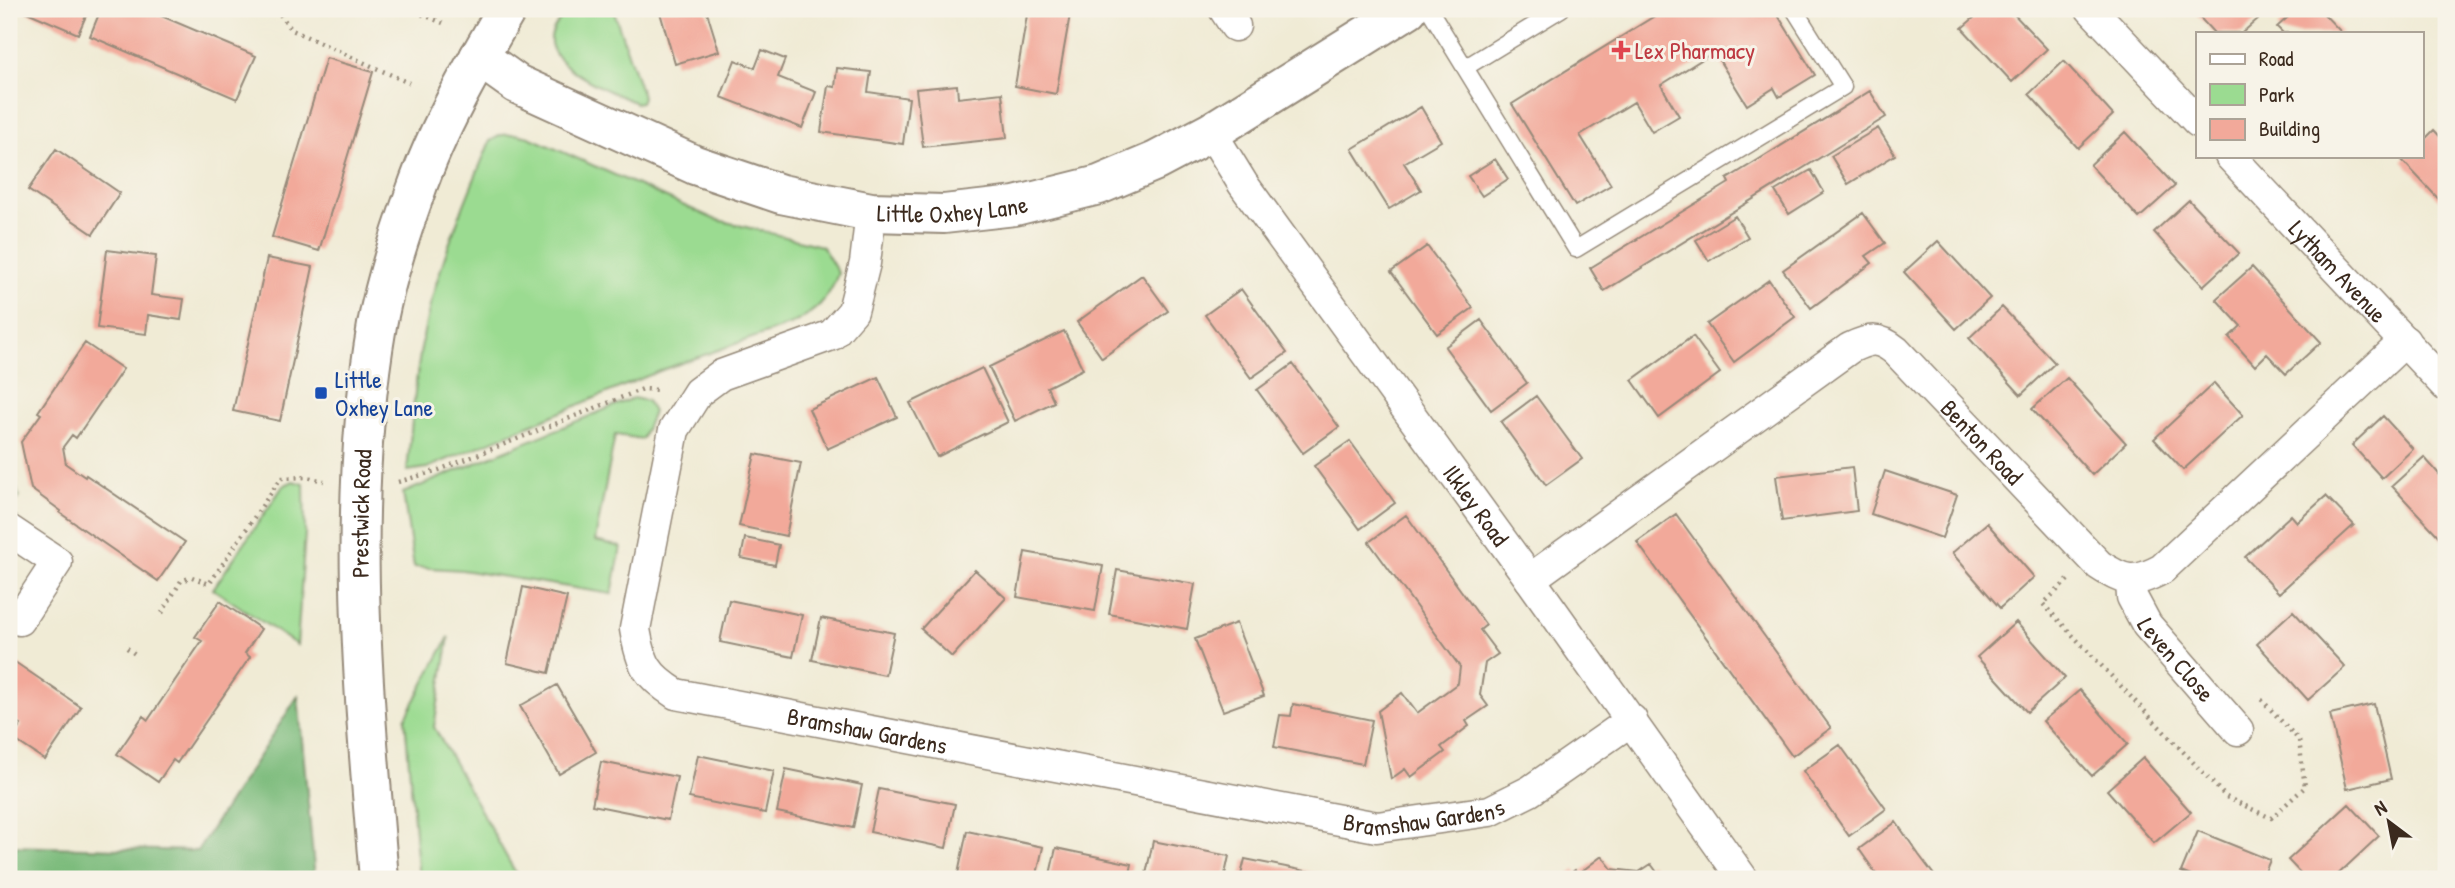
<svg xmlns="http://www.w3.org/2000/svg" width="2455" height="888" font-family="'Patrick Hand',sans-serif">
<rect width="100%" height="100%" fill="#f7f3e8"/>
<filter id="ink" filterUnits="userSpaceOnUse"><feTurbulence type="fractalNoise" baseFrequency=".0143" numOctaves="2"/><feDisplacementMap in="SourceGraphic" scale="14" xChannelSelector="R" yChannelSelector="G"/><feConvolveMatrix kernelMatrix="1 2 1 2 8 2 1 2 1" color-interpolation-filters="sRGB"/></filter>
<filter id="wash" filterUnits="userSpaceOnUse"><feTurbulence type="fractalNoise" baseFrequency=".00686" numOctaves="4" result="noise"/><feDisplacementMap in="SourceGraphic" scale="28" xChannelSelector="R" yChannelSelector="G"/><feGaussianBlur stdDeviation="1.57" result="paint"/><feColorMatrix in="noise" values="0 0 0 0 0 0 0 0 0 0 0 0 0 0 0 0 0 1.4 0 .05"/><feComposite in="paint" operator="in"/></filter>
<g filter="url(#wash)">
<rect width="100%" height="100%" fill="#f0ebd5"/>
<!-- green -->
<path fill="#9bdb91" stroke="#6b8258" stroke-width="2" d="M569,9H613L643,97L641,102L636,103C614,93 537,64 553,31C556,23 564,15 569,9Z
M516,134L529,137L714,219L822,246L838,273C830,299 815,312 792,324L662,370L427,468L407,471C413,415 416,357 431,302C446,246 468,194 490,141L501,135Z
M633,398L647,401L653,412L642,439L615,435L595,541L621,547L612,594L462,570L414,567L403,493Z
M9,466L19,497L12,507L9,505Z
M293,481L304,484L305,533L297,645L213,589L283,486Z
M449,637L434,727L519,879H419L405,719Z"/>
<!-- forest -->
<path fill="#7cbb7b" stroke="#5c724c" stroke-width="2" d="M298,696L315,879H9V846L197,851Z"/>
<g id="blocks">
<!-- building -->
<path fill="#f2a99a" d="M20,9H89L78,34Z
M101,9H145L256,56L237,99L90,36Z
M659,9H706L719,51L675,64Z
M1028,9H1071L1056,94L1015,86Z
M1666,9H1774L1815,75L1779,97L1774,88L1747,105L1714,52L1661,85L1679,116L1652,132L1634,102L1580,135L1611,185L1575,206L1512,104Z
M1984,9H2009L2047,49L2012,82L1962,28Z
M2192,9H2251L2259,18L2242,33H2214Z
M2297,9H2319L2342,33H2283L2277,27Z
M762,50L785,59L778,77L816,92L802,128L721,97L735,60L755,68Z
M326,58L373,72L319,251L272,237Z
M2064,61L2113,115L2078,148L2029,94Z
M837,68L871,72L868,92L909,98L903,144L821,132L828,86L835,87Z
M957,85L958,98L1002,93L1007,138L923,147L916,89Z
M1870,91L1886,117L1604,291L1590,268L1729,183L1727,179Z
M1421,107L1441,141L1404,163L1421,190L1389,209L1352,149Z
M1878,128L1895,155L1848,184L1831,156Z
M2434,130L2446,143V207L2402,160L2407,156H2422V142Z
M2125,132L2175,186L2139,218L2090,165Z
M56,149L120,193L93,234L28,190Z
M1495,159L1508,179L1482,196L1468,176Z
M1811,170L1824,192L1789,214L1775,191Z
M2189,200L2239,253L2203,286L2154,232Z
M1863,213L1885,243L1866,256L1872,263L1811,308L1783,270Z
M1735,216L1748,237L1709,261L1696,240Z
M1938,241L1990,298L1956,329L1904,272Z
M1427,246L1473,308L1437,334L1391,272Z
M107,250L156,256L151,295L184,299L181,320L148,315L146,334L97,328Z
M267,258L313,267L280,421L233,411Z
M2252,267L2321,342L2286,374L2267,354L2255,366L2229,337L2241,326L2216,299Z
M1142,275L1168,311L1102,358L1077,322Z
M1769,280L1795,317L1734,362L1707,324Z
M1241,289L1287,353L1251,378L1205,315Z
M2002,307L2055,363L2021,395L1969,338Z
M1481,320L1527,383L1491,410L1445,347Z
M1064,331L1083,369L1047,387L1054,402L1015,421L989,367Z
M1693,336L1720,373L1659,418L1632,380Z
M85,343L123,369L76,438L72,435L63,447L66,464L85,477L86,475L185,542L158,581L60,513L61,511L31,489L21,442L41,414L38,412Z
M1293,364L1339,427L1303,453L1257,390Z
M982,368L1008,422L937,457L910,403Z
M878,377L897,417L827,449L809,409Z
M2067,378L2126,443L2092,475L2032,409Z
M2214,383L2243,415L2183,470L2154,439Z
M1536,396L1582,459L1546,485L1501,422Z
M2383,416L2413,449L2382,478L2352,445Z
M1350,441L1395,503L1360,529L1314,466Z
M755,454L801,463L786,536L739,526Z
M2424,457L2446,482V540L2444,542L2392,486Z
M1852,467L1857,511L1782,521L1776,476Z
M1885,471L1957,495L1942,538L1871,514Z
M2326,496L2354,525L2279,593L2245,557L2291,515L2297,522Z
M1676,514L1831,728L1792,756L1637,542Z
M1406,515L1486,625L1480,630L1498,654L1485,663L1480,695L1488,706L1466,721L1469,726L1441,747L1445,752L1411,777L1405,769L1391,779L1378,711L1402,693L1417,713L1458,683L1460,667L1369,542Z
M1987,523L2034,577L2000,608L1952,553Z
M745,538L779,545L775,565L741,558Z
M1025,552L1103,566L1095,611L1017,597Z
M975,570L1006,598L952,657L921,629Z
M1117,570L1195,584L1187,629L1109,614Z
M523,587L567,597L549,673L507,663Z
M729,600L802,615L793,657L720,642Z
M220,601L261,629L245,653L250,657L177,763L173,760L158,782L117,754L143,716L148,720L202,641L195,637Z
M2293,611L2345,667L2308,700L2257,644Z
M821,618L894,633L885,675L812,660Z
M2016,622L2065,678L2027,712L1977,657Z
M1236,623L1264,696L1223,711L1195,639Z
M9,658L81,707L45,760L12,738L21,725L9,716Z
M557,685L596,752L559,774L520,706Z
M2080,690L2128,744L2092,776L2043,721Z
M1293,704L1372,720L1363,764L1274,747L1280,715L1291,716Z
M2374,704L2391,779L2347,789L2330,714Z
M1840,745L1886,809L1849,836L1803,771Z
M698,755L774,771L765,813L689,798Z
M2143,758L2191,812L2154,843L2107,790Z
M601,762L677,777L668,820L592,805Z
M786,769L862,785L853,828L777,812Z
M879,789L955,804L946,848L870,832Z
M2349,804L2379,836L2333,879H2306L2288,860Z
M1896,822L1919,855L1937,879H1880L1859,849Z
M967,831L1043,847L1036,879H973L974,877L958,874Z
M2198,831L2270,860L2262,879H2198L2181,872Z
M1153,841L1229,856L1224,879H1145Z
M1056,848L1132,864L1129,879H1049Z
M1602,856L1612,869L1639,872L1651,864L1662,879H1563L1575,870L1578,874Z
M1245,859L1321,874L1320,879H1240Z"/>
</g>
</g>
<g filter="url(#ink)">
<use href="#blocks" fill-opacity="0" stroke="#968a7a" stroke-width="2"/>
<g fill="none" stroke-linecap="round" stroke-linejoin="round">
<!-- service casing -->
<g stroke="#968a7a" stroke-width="19">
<path id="service" d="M1429,9L1576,249L1843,87L1794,9
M1466,67L1561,9"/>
</g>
<!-- minor casing -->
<g stroke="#968a7a" stroke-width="33">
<g id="minor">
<path d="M1224,9L1235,26"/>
<path d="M2091,9L2198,122"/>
<path id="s1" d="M1211,132L1243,184L1530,579L1743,879"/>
<path id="s2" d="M2230,156L2446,386"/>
<path id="s3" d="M871,212L865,263L853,311L832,335L721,375L698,392L674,430L635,629C641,664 646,675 676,694L1377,827L1490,811L1530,791L1632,720"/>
<path d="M9,530L57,562L19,620L9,613"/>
<path id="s4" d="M1530,579L1850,348C1869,339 1878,336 1896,351L2099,565C2125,582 2134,584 2162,569L2405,341"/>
<path id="s5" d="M2131,581L2132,597L2147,625L2238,730"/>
</g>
</g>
<!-- secondary casing -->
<g stroke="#968a7a" stroke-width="42">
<g id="secondary">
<path id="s6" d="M479,57L517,84L695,165L781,194L871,212L944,214L1015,206L1099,185L1156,161L1211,132L1408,9"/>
<path id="s7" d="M379,879C364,695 345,509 377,325C385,281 400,235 415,193C437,129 473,67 507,9"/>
</g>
</g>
<!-- path -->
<path stroke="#968a7a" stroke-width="4.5" stroke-dasharray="2 5" stroke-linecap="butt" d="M276,9L292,30L409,83
M409,9L443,23
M398,482L439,470L643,389L659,390
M2068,580L2043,604L2226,797L2271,818L2305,787L2299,740L2260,698
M162,613L181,581L192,577L209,584L281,478L307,477L324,481
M127,648L135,654"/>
<!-- service -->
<use href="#service" stroke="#fff" stroke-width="16"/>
<!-- minor -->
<use href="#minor" stroke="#fff" stroke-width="30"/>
<!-- secondary -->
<use href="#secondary" stroke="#fff" stroke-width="38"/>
</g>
</g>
<!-- markers -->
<path fill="#e0444e" stroke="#f7f3e8" stroke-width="2.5" d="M1617.5 39.5h7v7h7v7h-7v7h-7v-7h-7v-7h7z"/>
<rect fill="#1a4fb4" stroke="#f7f3e8" stroke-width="2.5" x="314" y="386" width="14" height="14" rx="3.5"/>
<g text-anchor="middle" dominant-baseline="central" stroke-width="6" stroke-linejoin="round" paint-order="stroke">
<!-- health labels -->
<g font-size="24" fill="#be3a42" stroke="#f7f3e8" text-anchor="start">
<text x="1635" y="50">Lex Pharmacy</text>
</g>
<!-- street labels -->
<g font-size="24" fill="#3b2a1e" stroke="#f7f3e8">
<text stroke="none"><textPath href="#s6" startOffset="506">Little Oxhey Lane</textPath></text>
<text stroke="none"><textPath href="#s2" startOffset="158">Lytham Avenue</textPath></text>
<text stroke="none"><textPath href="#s4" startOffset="570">Benton Road</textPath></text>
<text stroke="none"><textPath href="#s1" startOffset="458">Ilkley Road</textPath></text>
<text stroke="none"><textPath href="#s7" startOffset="366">Prestwick Road</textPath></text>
<text stroke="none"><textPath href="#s5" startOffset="93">Leven Close</textPath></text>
<text stroke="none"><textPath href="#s3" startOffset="802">Bramshaw Gardens</textPath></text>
<text stroke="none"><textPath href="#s3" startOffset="1368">Bramshaw Gardens</textPath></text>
</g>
<!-- transit labels -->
<g font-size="24" fill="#164399" stroke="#f7f3e8" text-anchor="start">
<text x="335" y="379">Little<tspan x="335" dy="28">Oxhey Lane</tspan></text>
</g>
</g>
<!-- margin -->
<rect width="2455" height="888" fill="none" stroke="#f7f3e8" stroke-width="35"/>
<!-- legend -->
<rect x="2196" y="32" width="228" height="126" fill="#f7f3e8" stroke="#aca397" stroke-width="2"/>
<rect x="2210" y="54" width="35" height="10" fill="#ffffff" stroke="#aca397" stroke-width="2"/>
<text x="2259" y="66" font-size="21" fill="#3b2a1e">Road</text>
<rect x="2210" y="84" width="35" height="21" fill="#9bdb91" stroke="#aca397" stroke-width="2"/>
<text x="2259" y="102" font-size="21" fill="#3b2a1e">Park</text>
<rect x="2210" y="119" width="35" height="21" fill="#f2a99a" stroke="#aca397" stroke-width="2"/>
<text x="2259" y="136" font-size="21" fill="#3b2a1e">Building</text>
<!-- north arrow -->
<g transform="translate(2389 822) rotate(328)" stroke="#f7f3e8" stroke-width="5" paint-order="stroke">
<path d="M0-5L12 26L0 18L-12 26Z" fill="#3b2a1e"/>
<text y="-10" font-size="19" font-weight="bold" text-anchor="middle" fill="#3b2a1e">N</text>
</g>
</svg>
